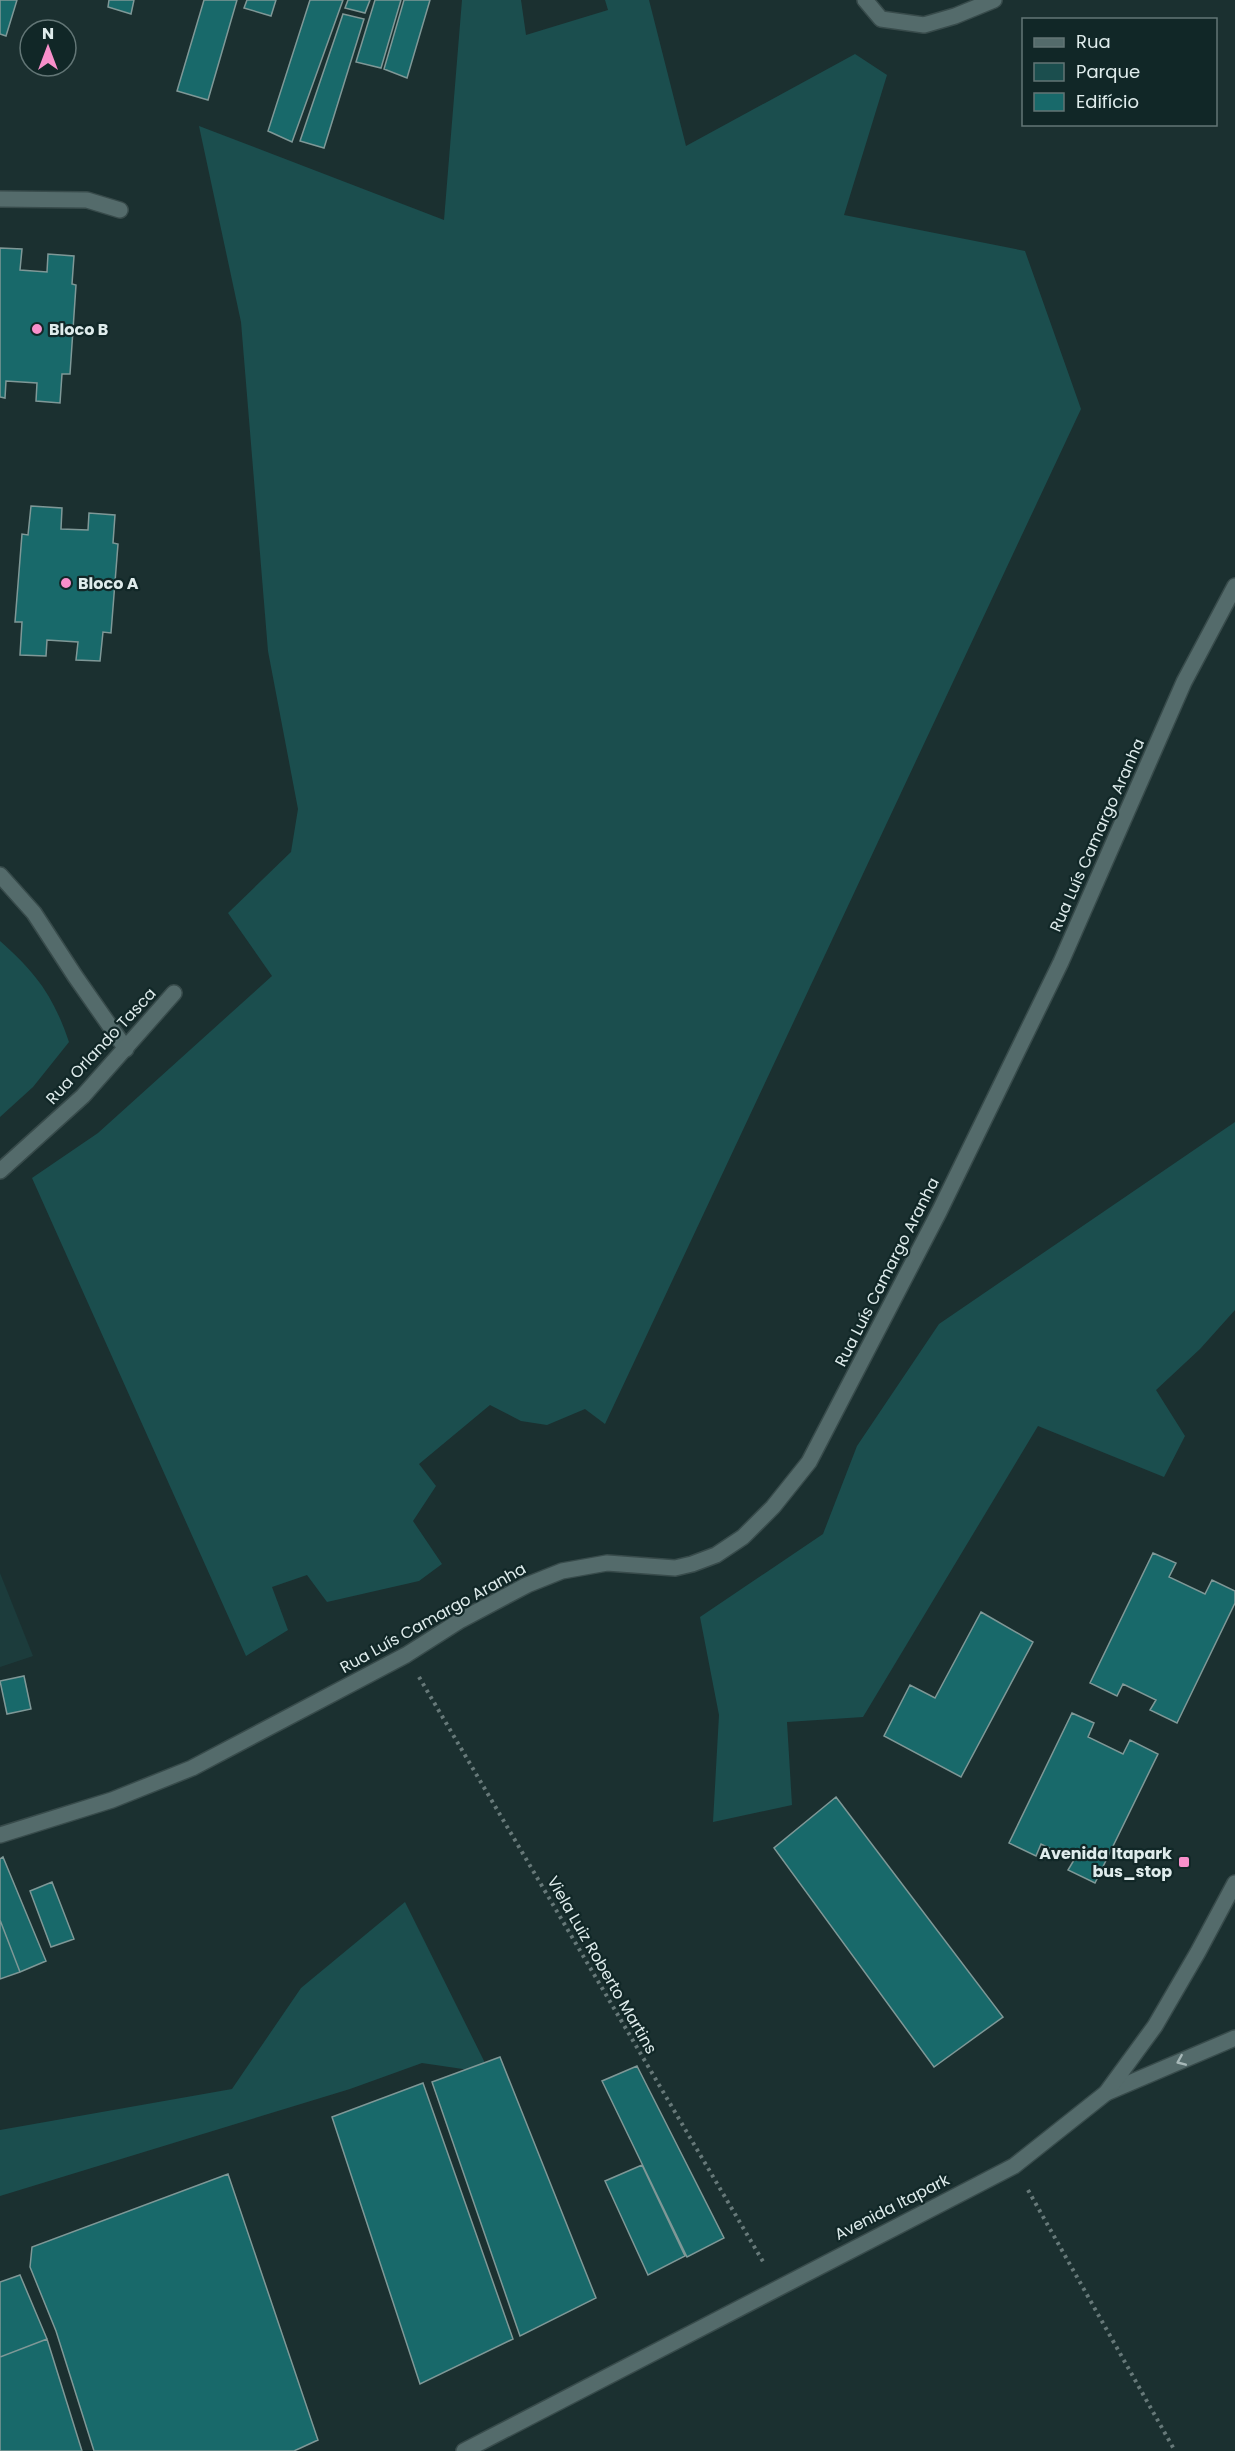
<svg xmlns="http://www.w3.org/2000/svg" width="1235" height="2451" font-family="Poppins,sans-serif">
<rect width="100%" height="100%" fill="#1b3030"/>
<!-- built -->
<path fill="#1c3c3c" d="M0,1573L33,1656L0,1667Z"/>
<!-- green -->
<path fill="#1b4e4e" d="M462,0H521L526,35L608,10L605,0H649L686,146L855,54L887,75L844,215L1025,251L1081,409L605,1424L585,1409L547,1425L521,1421L490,1405L419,1464L436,1486L413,1521L442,1564L419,1581L327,1602L307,1575L272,1587L288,1630L246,1656L32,1178L98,1133L272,976L228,913L291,852L298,809L268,651L241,322L199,126L444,220Z
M0,941C36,973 53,995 69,1042L33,1087L0,1117Z
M1235,1122V1310L1200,1349L1156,1390L1185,1436L1164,1477L1038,1426L863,1717L787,1722L792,1805L713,1822L719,1715L700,1617L823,1534L857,1446L939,1324Z
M405,1902L490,2073L422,2063L350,2089L0,2196V2130L232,2089L301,1988Z"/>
<!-- building -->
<path fill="#18696a" stroke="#7f9897" stroke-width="1.5" d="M0,0H17L6,36L0,34Z
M109,0H134L131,14L108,7Z
M204,0H237L208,100L177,91Z
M247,0H276L271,16L244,8Z
M310,0H343L292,142L268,131Z
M348,0H370L365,13L345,8Z
M375,0H401L381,68L356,62Z
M404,0H430L407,78L384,69Z
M343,14L364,19L324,148L300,141Z
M0,248L22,249L20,270L47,272L48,254L74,256L72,284L76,285L70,374H62L60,403L36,401L37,383L6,381L5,398L0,397Z
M31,506L62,508L61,529L88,530L89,513L115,515L113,543L118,544L111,633L103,632L100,661L76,660L78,642L47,640L46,656L20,655L22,622H15L22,534L28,535Z
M1153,1553L1176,1563L1169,1577L1205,1594L1212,1580L1235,1591V1603L1177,1723L1150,1710L1156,1700L1123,1684L1117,1696L1090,1683Z
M981,1612L1033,1642L961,1777L884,1736L910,1685L935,1698Z
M24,1676L31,1709L7,1714L0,1681Z
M1072,1713L1094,1723L1088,1737L1123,1754L1130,1740L1158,1754L1095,1883L1068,1870L1074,1860L1041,1844L1036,1856L1009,1843Z
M836,1797L1003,2017L934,2067L774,1848Z
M3,1857L46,1961L20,1972L0,1920V1859Z
M52,1882L74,1939L51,1947L30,1891Z
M0,1920L20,1972L0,1979Z
M500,2057L596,2298L520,2336L432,2082Z
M637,2066L724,2238L687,2257L602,2081Z
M423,2083L513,2339L420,2384L332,2117Z
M642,2165L685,2256L648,2275L605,2181Z
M228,2174L318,2440L294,2451H94L56,2331L30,2267L32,2247Z
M20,2275L47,2339L0,2357V2282Z
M47,2339L82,2451H0V2357Z"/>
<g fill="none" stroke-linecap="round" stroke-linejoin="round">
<!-- service casing -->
<g stroke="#384b4b" stroke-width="18">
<path id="service" d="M0,199L87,200L120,210
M0,875L34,913L75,976L126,1049"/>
</g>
<!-- minor casing -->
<g stroke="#384b4b" stroke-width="18">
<path id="minor" d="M865,0L881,19L924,25L955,16L994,0
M0,1171L83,1096L174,993
M0,1835L112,1800L192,1768L406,1655L461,1620L527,1585L562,1571L607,1563L675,1568L692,1564L716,1555L743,1537L773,1507L809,1462L939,1212L1061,962L1184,682L1235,586
M1106,2093L1235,2038"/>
</g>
<!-- secondary casing -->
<g stroke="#384b4b" stroke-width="18">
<path id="secondary" d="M464,2451L1014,2166L1106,2093L1155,2026L1198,1952L1235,1883"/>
</g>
<!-- path -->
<path stroke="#677979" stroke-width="4" stroke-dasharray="3 4.5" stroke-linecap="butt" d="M419,1677L765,2265
M1028,2190L1175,2451"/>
<!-- service -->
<use href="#service" stroke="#546b6b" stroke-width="15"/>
<!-- minor -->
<use href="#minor" stroke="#546b6b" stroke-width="15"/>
<!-- secondary -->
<use href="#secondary" stroke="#546b6b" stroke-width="15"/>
</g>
<!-- one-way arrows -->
<defs><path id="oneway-chevron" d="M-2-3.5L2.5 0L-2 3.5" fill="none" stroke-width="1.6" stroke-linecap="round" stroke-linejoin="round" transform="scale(1.5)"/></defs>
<use stroke="#a7b8b8" href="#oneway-chevron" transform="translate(1181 2061) rotate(157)"/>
<!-- markers -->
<g fill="#f890cb" stroke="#112727" stroke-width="2">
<circle cx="37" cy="329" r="6"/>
<circle cx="66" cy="583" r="6"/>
<rect x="1178" y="1856" width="12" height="12" rx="3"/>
</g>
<g text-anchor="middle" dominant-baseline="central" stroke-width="4.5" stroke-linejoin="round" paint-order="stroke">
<!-- poi labels -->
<g font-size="16" font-weight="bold" fill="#dfecec" stroke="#112727" text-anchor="start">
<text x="49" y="329">Bloco B</text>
<text x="78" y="583">Bloco A</text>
<text x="1172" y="1853" text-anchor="end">Avenida Itapark<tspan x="1172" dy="18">bus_stop</tspan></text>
</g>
<!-- street labels -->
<g font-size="16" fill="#dfecec" stroke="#112727">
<text transform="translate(1097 835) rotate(-66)">Rua Luís Camargo Aranha</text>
<text transform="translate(101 1046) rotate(-47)">Rua Orlando Tasca</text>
<text transform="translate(887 1272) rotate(-63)">Rua Luís Camargo Aranha</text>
<text transform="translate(433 1618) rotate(-29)">Rua Luís Camargo Aranha</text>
<text transform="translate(602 1965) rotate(60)">Viela Luiz Roberto Martins</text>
<text transform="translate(892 2207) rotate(-27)">Avenida Itapark</text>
</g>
</g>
<!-- legend -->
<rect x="1022" y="18" width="195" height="108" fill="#112727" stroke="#637676" stroke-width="1.5"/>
<rect x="1034" y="38" width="30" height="9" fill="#546b6b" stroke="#637676" stroke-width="1.5"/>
<text x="1076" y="48" font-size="18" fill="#dfecec">Rua</text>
<rect x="1034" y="63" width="30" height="18" fill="#1b4e4e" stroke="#637676" stroke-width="1.5"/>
<text x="1076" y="78" font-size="18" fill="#dfecec">Parque</text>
<rect x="1034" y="93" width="30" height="18" fill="#18696a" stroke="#637676" stroke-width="1.5"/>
<text x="1076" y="108" font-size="18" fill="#dfecec">Edifício</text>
<!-- north arrow -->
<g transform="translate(48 48)"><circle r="28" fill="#112727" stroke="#637676" stroke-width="1.5"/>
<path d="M0-4.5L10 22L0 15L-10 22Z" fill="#f890cb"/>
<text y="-9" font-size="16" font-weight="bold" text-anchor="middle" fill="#dfecec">N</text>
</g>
</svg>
